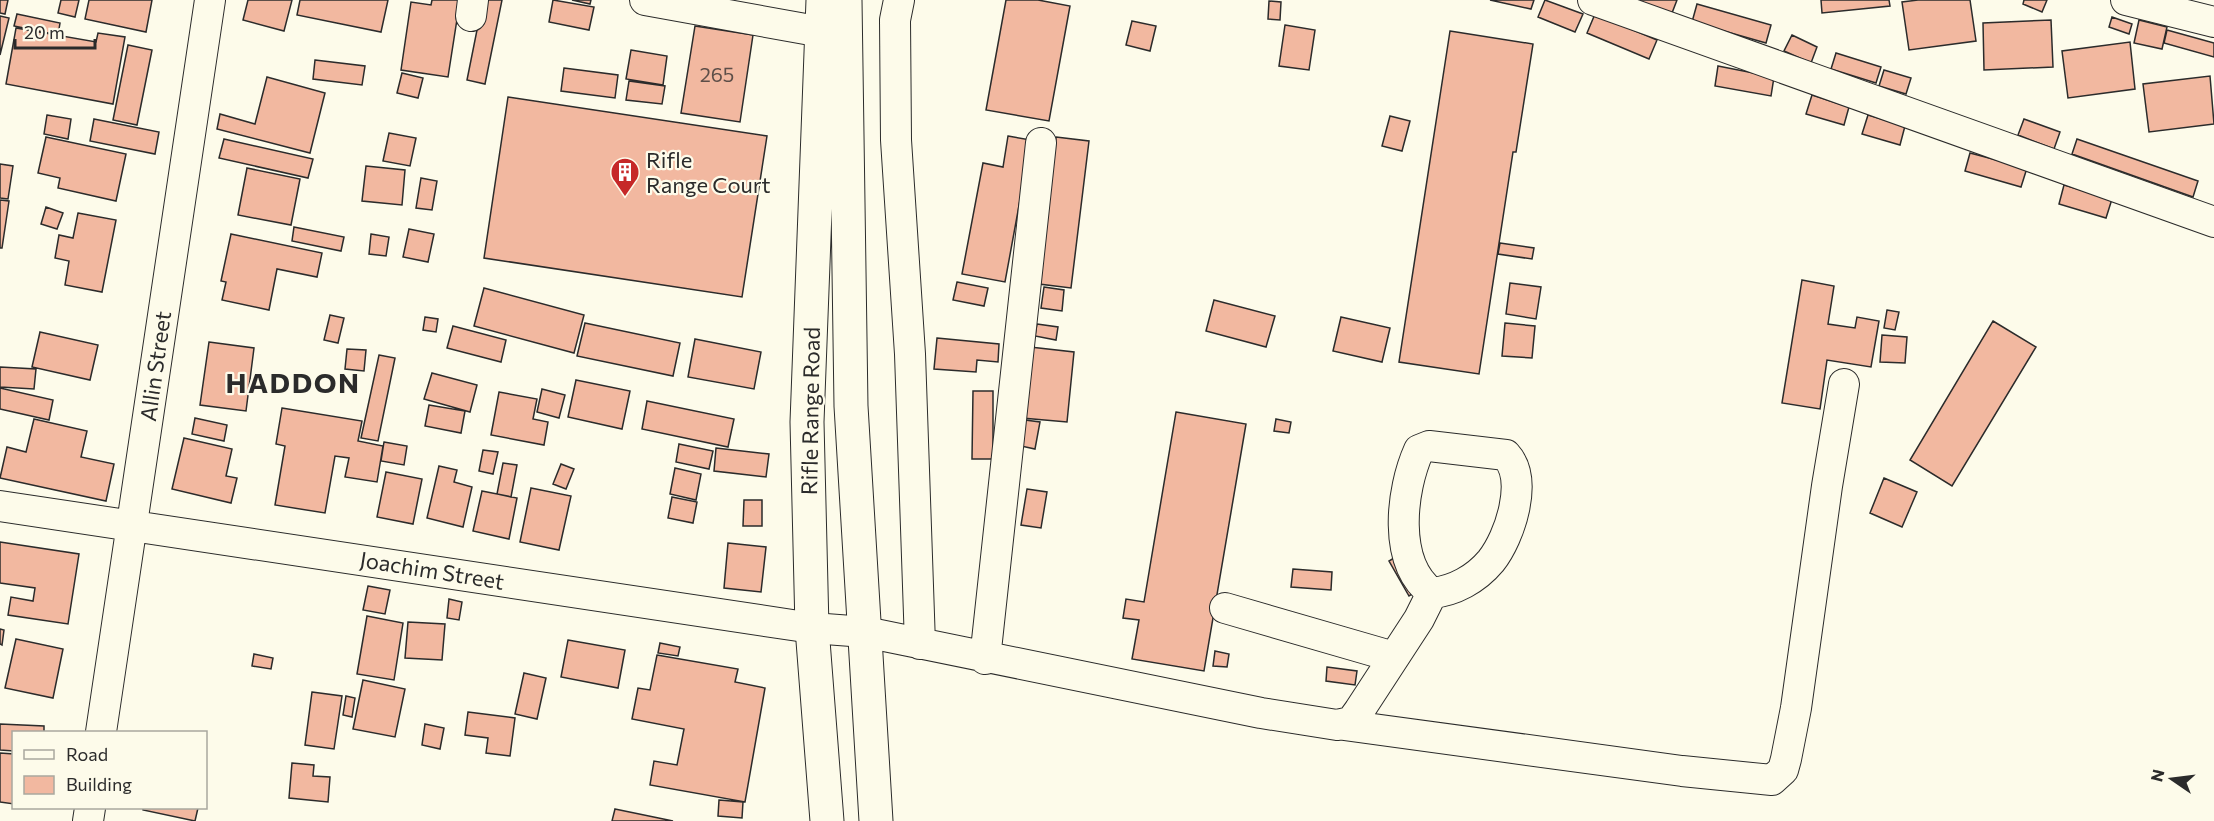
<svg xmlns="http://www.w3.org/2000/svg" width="2214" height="821" font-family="Commissioner,sans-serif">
<rect width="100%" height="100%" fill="#fdfbea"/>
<!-- building -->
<path fill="#f2b8a0" stroke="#2b2b2b" stroke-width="1.5" d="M0,0H8L5,14L0,13Z
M61,0H79L75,17L58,13Z
M89,0H152L146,32L85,19Z
M248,0H292L284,31L243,20Z
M300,0H388L381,32L297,15Z
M432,0H460L448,77L401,70L411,2L431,5Z
M483,0H502L485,84L467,80Z
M553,0L594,7L589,30L549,22Z
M572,0H591L590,4Z
M1006,0H1038L1070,6L1049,121L986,110Z
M1490,0H1534L1531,9Z
M1545,0L1583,14L1575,32L1538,17Z
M1636,0H1677L1672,13Z
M1821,0H1889L1890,6L1822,13Z
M1918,0H1970L1976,41L1909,50L1902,2Z
M2024,0H2047L2042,12L2023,4Z
M1269,1L1281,2L1280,20L1268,19Z
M1697,4L1771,25L1766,43L1692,22Z
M17,14L60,23L58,35L14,26Z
M1595,14L1657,40L1649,59L1587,33Z
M0,16L9,18L0,55Z
M2112,17L2132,24L2129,34L2109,27Z
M2051,20L2053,67L1984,70L1983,23Z
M2139,20L2167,27L2162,49L2134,43Z
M1132,21L1156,26L1150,51L1126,45Z
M1285,25L1315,30L1309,70L1279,66Z
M695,26L753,35L740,122L681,113Z
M16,28L96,42L98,33L125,37L113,104L6,84Z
M2167,30L2214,43V57L2164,43Z
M1450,31L1533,44L1516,152H1513L1479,374L1399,362Z
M1792,35L1817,47L1811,63L1784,51Z
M2130,42L2135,89L2068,98L2062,51Z
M128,45L152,50L137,125L113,120Z
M631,50L667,56L663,85L626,79Z
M1836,53L1881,67L1876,83L1831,69Z
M315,60L365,66L362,85L313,79Z
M1718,66L1774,77L1771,96L1715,86Z
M564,68L618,75L615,98L561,91Z
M1884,70L1911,78L1906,94L1879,86Z
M402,73L423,78L418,98L397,93Z
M2210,76L2214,124L2149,132L2143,84Z
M267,77L325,93L310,153L217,129L220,114L255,124Z
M629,81L665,86L662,104L626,100Z
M1812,95L1849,107L1844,125L1806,114Z
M508,97L767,136L742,297L484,258Z
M47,115L71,119L68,139L44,134Z
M1868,115L1905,126L1900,145L1862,134Z
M1390,116L1410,121L1402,151L1382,146Z
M94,119L159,132L155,154L90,141Z
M2024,119L2060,132L2054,149L2018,135Z
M389,133L416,138L410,166L383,161Z
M1008,136L1031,140L1005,282L962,274L983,163L1003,167Z
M46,137L126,154L116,201L58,188L60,178L38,173Z
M1056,137L1089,141L1071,288L1039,284Z
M224,139L313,159L308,178L219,158Z
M2077,139L2198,181L2193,197L2072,154Z
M1970,153L2027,168L2021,187L1965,171Z
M0,164L13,166L8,199L0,198Z
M366,166L405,170L402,205L362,201Z
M247,168L300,179L291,225L238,215Z
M421,178L437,181L432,210L416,208Z
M2064,185L2112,199L2106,218L2059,204Z
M0,200L9,201L2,248H0Z
M46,207L63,213L57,229L41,224Z
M78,213L116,220L102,292L65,285L69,261L55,258L59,235L73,238Z
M294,227L344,237L341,251L292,241Z
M409,229L434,234L428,262L403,257Z
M231,234L322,253L317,277L277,269L269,310L222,300L226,282L221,281Z
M371,234L389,237L386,256L369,254Z
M1500,243L1534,248L1532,259L1498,254Z
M1802,280L1834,286L1828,324L1855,328L1857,317L1879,321L1871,367L1827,360L1820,409L1782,403Z
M957,282L988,288L984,306L953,300Z
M1510,283L1541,287L1536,319L1506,314Z
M1044,287L1064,290L1062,311L1041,308Z
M484,288L584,315L574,353L474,326Z
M1214,300L1275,316L1266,347L1206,331Z
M1887,310L1899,312L1895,330L1884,328Z
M330,315L344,318L338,343L324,340Z
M425,317L438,319L436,332L423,330Z
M1341,317L1390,328L1382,362L1333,351Z
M1993,321L2036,347L1952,486L1910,460Z
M585,323L680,343L673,376L577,356Z
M1505,323L1535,326L1532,358L1502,356Z
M1037,324L1058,327L1056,340L1035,336Z
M453,326L506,340L501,362L447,348Z
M40,332L98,345L90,380L32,367Z
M1882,335L1907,337L1905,363L1880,362Z
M937,338L999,344L998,362L977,360L976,372L934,369Z
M695,339L761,352L754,389L688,377Z
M209,342L254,348L246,411L200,405Z
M1030,347L1074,352L1067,422L1022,418Z
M347,349L366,350L364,371L345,369Z
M379,355L395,358L378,441L361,438Z
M0,367L36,369L34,389L0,387Z
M432,373L477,385L470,412L424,399Z
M576,380L630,391L622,429L568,417Z
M0,388L53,400L49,420L0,409Z
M542,389L565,395L559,418L537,412Z
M973,391H993V459H972Z
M499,392L537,399L533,419L548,422L544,445L491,435Z
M647,401L734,419L728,447L642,429Z
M429,405L465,411L461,433L425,426Z
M282,408L362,421L358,441L383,446L377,482L345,477L349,458L335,456L325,513L275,505L285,446L276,444Z
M1176,412L1246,424L1204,671L1132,659L1139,620L1123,618L1126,599L1144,602Z
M195,418L227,425L224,441L192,434Z
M34,419L87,431L81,457L114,464L106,501L0,478L7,447L26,452Z
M1276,419L1291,422L1289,433L1274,431Z
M1025,420L1040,422L1035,449L1021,446Z
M184,438L232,449L226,476L237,478L231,503L172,489Z
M384,442L407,446L404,465L381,461Z
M679,444L713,451L709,469L676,462Z
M716,448L769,454L766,477L714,471Z
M483,450L498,452L493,474L479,471Z
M503,463L517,465L511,497L497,494Z
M561,464L574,469L566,489L553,484Z
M439,466L457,470L454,482L472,487L463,527L427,518Z
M675,468L701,474L696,500L670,494Z
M386,472L422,479L413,524L377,517Z
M1884,478L1917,492L1902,527L1870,513Z
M531,488L571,496L559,550L520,542Z
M1027,489L1047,492L1041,528L1021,525Z
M482,491L517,498L509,539L473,531Z
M672,497L697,502L693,523L668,518Z
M744,500H762V526H743Z
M0,542L79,554L68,624L8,615L11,597L33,601L35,588L0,583Z
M728,543L766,547L761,592L724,588Z
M1402,553L1422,588L1409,596L1389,561Z
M1293,569L1332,572L1331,590L1291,587Z
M368,586L390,590L385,614L363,610Z
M449,599L462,602L459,620L447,618Z
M367,616L403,623L394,680L357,674Z
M408,622L445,624L442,660L405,658Z
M0,629L4,630L2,645L0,644Z
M16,639L63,649L53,698L5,688Z
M568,640L625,650L618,688L561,677Z
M660,643L680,647L678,656L658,653Z
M1215,651L1229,654L1227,667L1213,666Z
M254,654L273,658L271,669L252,666Z
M657,655L738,669L735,682L765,688L745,802L650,785L654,761L677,765L684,729L632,719L638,688L650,690Z
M1327,667L1357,671L1355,685L1326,681Z
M524,673L546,678L537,719L515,714Z
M363,680L405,689L395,737L353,729Z
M312,692L342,696L334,749L305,745Z
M346,696L355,698L352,717L343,715Z
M468,712L515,718L510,756L486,753L488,738L465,735Z
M0,724L44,726V732H14V751L0,750Z
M425,724L444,728L440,749L422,745Z
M0,753L14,754V804L0,802Z
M292,763L314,765L313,776L330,777L328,802L289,798Z
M719,800L743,802L742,818L718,816Z
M143,808H198L195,821L143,810Z
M615,809L673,821H612Z"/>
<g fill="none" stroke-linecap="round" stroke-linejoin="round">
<!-- minor casing -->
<g stroke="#2b2b2b" stroke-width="32">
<path id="minor" d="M645,0L822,32
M899,0L895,20L896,140L910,354L920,644
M1593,0L2214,222
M2126,0L2214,22
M471,16L473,0
M1429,446L1506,455C1529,480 1510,537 1491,561C1476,579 1454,591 1432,593C1392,563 1401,490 1419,450Z
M0,506L812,628L865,632L1261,713L1337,725L1351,722L1359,711L1419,619L1432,593
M1225,608L1394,657
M985,659L1041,143
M1344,725L1682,771L1772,780L1783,770L1786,759L1796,708L1827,486L1844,384
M101,732L210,0
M88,821L90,808"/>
</g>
<!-- major casing -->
<g stroke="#2b2b2b" stroke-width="35">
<path id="major" d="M823,0L807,422L812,628L827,821
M845,0L851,406L876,821"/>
</g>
<!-- minor -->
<use href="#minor" stroke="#fdfbea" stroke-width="30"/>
<!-- major -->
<use href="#major" stroke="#fdfbea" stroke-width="33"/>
</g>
<!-- icons -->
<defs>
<g id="building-pin" transform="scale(1.5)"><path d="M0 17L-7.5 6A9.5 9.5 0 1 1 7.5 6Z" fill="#c62828" stroke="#fdfbea"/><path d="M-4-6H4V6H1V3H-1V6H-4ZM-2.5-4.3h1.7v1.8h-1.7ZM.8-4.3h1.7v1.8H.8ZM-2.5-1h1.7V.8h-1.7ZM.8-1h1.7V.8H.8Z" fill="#fff"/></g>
</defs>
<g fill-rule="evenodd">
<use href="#building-pin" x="625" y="172"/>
</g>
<g text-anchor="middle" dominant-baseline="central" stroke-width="4.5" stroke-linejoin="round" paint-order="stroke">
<!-- number labels -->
<g font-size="20" fill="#5d4e48">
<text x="717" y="74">265</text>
</g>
<!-- poi labels -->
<g font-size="22" fill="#2b2b2b" stroke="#fdfbea" text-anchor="start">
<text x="646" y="159">Rifle<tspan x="646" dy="25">Range Court</tspan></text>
</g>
<!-- street labels -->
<g font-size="22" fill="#2b2b2b" stroke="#fdfbea">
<text transform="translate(155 366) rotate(-82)">Allin Street</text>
<text transform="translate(810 411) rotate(-89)">Rifle Range Road</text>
<text transform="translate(432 570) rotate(9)">Joachim Street</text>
</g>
<!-- district labels -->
<g font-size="28" font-weight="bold" letter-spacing="1.5" fill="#2b2b2b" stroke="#fdfbea">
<text x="293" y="382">HADDON</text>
</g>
</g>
<!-- legend -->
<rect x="12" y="731" width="195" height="78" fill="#fdfbea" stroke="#a9a89e" stroke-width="1.5"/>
<rect x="24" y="750" width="30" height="9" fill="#fdfbea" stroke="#a9a89e" stroke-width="1.5"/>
<text x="66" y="761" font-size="18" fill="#2b2b2b">Road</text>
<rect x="24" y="776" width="30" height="18" fill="#f2b8a0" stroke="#a9a89e" stroke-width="1.5"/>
<text x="66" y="791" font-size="18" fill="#2b2b2b">Building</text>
<!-- north arrow -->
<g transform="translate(2172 779) rotate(284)" stroke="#fdfbea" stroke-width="4.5" paint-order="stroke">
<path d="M0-4.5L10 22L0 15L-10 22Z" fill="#2b2b2b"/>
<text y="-9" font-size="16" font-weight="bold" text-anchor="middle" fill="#2b2b2b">N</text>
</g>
<!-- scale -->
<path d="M15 39v9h80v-9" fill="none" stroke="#2b2b2b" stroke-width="3"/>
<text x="24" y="39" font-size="18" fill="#2b2b2b" stroke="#fdfbea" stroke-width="4.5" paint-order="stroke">20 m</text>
</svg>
